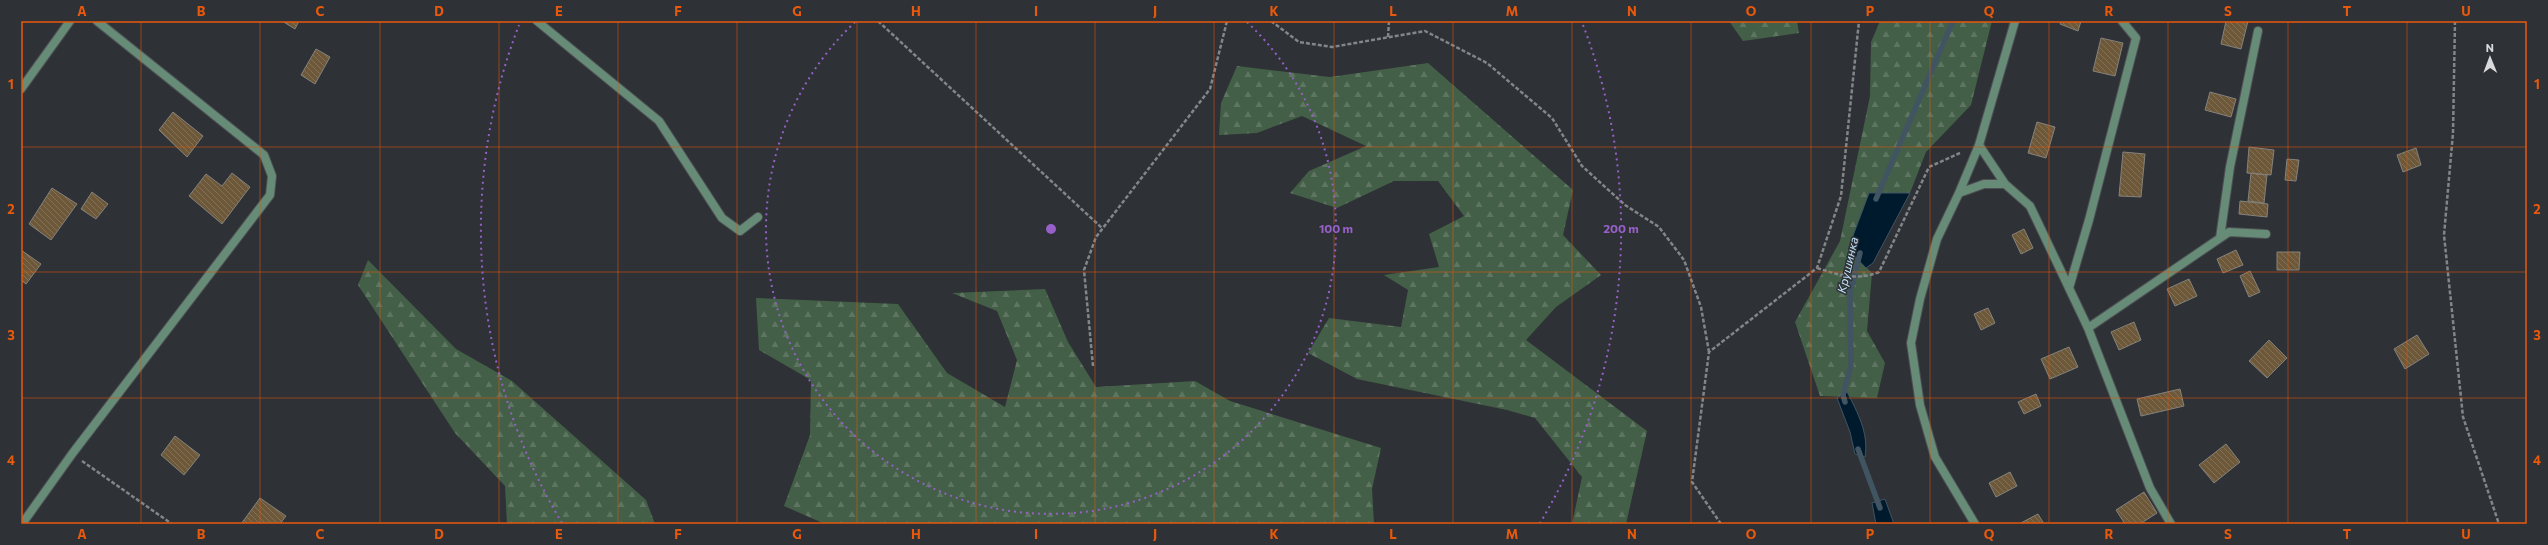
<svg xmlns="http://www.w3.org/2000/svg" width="2548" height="545" font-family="Commissioner,sans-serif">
<defs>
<pattern id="forest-firs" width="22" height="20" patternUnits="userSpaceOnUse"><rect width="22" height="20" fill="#435f47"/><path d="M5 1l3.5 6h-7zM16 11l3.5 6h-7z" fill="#5d7561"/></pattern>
<pattern id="building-back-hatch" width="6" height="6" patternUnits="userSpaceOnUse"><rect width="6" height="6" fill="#6d593a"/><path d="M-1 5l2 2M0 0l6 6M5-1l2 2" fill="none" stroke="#817056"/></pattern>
</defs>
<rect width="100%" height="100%" fill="#2e3135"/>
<!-- forest -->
<path fill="url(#forest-firs)" d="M1729,21H1797L1799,33L1743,41Z
M1880,21H1992L1971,105L1926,152L1910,193H1869L1848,249L1872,273L1867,331L1885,363L1877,398L1820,396L1795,322L1840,241L1870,96L1871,42Z
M1428,63L1573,190L1563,235L1601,275L1556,307L1526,340L1647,431L1626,524H1572L1582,477L1535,418L1507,410L1357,379L1308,353L1329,318L1401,327L1408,290L1384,275L1439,267L1429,234L1464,216L1438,181H1394L1337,208L1290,193L1309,171L1366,146L1302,116L1257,133L1219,135L1221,103L1237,66L1330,77Z
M368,260L456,349L512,381L646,500L655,524H507L505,486L455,433L358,285Z
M1045,289L1068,342L1096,387L1195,381L1230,401L1381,448L1372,489L1374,524H825L784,506L810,435L811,380L759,350L756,298L898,304L947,373L1005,407L1017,360L997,311L952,293Z"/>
<!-- water -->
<path fill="#001a2d" stroke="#415462" d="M1869,193H1910L1873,263L1866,268L1848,249Z
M1847,392C1858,413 1869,434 1865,457L1855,454L1850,432L1837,398Z
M1885,499L1894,524H1876L1872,503Z"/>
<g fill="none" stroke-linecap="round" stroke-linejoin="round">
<!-- stream -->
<path stroke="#415462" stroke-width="5.5" d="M1876,199L1953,21
M1845,402L1843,395L1851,365L1850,293L1860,253
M1858,449L1880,508"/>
</g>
<!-- building -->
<path fill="url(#building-back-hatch)" stroke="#85827d" d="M282,21H299L295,29Z
M2061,21H2081L2078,31L2060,24Z
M2226,21H2248L2241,49L2221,44Z
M2101,38L2123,43L2115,76L2093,71Z
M316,49L330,57L315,84L301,75Z
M2210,92L2236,99L2231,117L2205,110Z
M173,112L203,136L187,157L159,130Z
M2037,122L2055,127L2046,158L2028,153Z
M2249,147L2274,150L2271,175L2247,173Z
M2416,148L2421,165L2403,172L2397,155Z
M2123,152L2145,154L2141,197L2119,196Z
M2287,159L2299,160L2296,181L2285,180Z
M232,173L250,187L222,224L189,196L206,174L222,186Z
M2251,173L2267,175L2264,203L2248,201Z
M52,188L77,204L51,240L29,224Z
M92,192L108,204L96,219L81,209Z
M2240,201L2268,204L2267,217L2239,214Z
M2024,229L2033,248L2021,254L2012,235Z
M21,250L41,264L26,284L21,280Z
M2236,250L2243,265L2223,273L2217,259Z
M2277,252H2300L2299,270H2277Z
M2250,271L2260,292L2249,297L2240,276Z
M2189,279L2197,296L2175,306L2167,289Z
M1988,308L1995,323L1981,330L1974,314Z
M2134,322L2141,340L2119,350L2111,332Z
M2417,335L2429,354L2405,369L2394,349Z
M2269,340L2287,358L2267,378L2249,361Z
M2069,347L2078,367L2050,379L2041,359Z
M2180,389L2184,406L2141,416L2137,399Z
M2036,394L2041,406L2024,414L2018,402Z
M175,436L200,455L184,475L161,455Z
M2226,444L2240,462L2214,483L2199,465Z
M2010,472L2017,486L1996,497L1989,483Z
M2144,492L2157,513L2140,524H2125L2116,510Z
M260,498L286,516L280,524H241Z
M2038,514L2044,524H2019Z"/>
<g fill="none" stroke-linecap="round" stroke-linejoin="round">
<!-- minor casing -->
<g stroke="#4d4f53" stroke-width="10">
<path id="minor" d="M537,21L659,121L722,218L740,231L758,217
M21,89L70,21
M2005,184L2030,206L2088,328L2150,488L2171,524
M1959,193L1979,145
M2220,238L2230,167L2258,31
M2069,288L2089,220L2136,38L2122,21
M2088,328L2229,232L2266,234
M22,524L72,454L270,195L272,176L264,155L97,21
M1975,524L1935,457L1920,405L1911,343L1920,299L1937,239L1959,193L1984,184H2005L1979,145L2015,21"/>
</g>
<!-- path -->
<path stroke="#838689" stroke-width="2.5" stroke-dasharray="4 2" stroke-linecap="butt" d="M878,21L1102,228
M1271,21L1299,42L1332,47L1425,31L1487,63L1552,118L1582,166L1625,205L1659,227L1684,260L1701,307L1709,352
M2455,21L2453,133L2444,235L2463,417L2499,524
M1388,37L1389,21
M1817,268C1839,275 1857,281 1879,272L1929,167L1960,153
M1093,366L1084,270L1096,237L1210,89L1227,21
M82,461L172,524
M1721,524L1692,482L1709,352L1817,268L1841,196L1859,21"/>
<!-- minor -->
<use href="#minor" stroke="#668b77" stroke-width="8"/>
</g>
<!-- grid -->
<path fill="none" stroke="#e8590c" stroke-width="1" stroke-opacity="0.55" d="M141,21V524M260,21V524M380,21V524M499,21V524M618,21V524M737,21V524M857,21V524M976,21V524M1095,21V524M1214,21V524M1334,21V524M1453,21V524M1572,21V524M1691,21V524M1811,21V524M1930,21V524M2049,21V524M2168,21V524M2288,21V524M2407,21V524M21,147H2527M21,272H2527M21,398H2527"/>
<!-- distance rings -->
<g fill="none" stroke="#9760c8" stroke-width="2" stroke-dasharray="2 4">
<path d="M1247 22A285 285 0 1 1 855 22"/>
<path d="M562 523A570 570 0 0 1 519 25M1583 25A570 570 0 0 1 1540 523"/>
</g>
<g text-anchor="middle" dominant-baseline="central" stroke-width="3" stroke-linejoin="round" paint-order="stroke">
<!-- water labels -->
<g font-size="12" font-style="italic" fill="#c4e6ff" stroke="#2e3135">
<text transform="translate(1847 265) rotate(-77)">Крушинка</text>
</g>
</g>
<circle cx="1051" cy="229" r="6" fill="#9760c8" stroke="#2e3135" stroke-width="2"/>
<g font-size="12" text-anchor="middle" font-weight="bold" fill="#9760c8" stroke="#2e3135" stroke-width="3" stroke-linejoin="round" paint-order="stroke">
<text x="1336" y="233">100 m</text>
<text x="1621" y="233">200 m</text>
</g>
<!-- border -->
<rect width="2548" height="545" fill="none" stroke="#2e3135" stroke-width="44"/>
<!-- north arrow -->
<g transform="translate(2490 58) rotate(359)" stroke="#2e3135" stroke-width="3" paint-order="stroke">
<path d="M0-3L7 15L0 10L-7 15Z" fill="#d8dadc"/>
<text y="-6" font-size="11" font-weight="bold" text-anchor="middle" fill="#d8dadc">N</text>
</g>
<rect x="22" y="22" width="2504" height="501" fill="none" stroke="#e8590c" stroke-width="1.5"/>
<g font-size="13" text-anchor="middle" font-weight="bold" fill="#e8590c">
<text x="82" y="16">A</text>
<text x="201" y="16">B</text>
<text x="320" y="16">C</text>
<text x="439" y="16">D</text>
<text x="559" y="16">E</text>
<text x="678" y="16">F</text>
<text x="797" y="16">G</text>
<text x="916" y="16">H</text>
<text x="1036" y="16">I</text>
<text x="1155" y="16">J</text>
<text x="1274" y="16">K</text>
<text x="1393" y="16">L</text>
<text x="1512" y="16">M</text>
<text x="1632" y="16">N</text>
<text x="1751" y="16">O</text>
<text x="1870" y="16">P</text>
<text x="1989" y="16">Q</text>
<text x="2109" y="16">R</text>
<text x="2228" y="16">S</text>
<text x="2347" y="16">T</text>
<text x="2466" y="16">U</text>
<text x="11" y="89">1</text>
<text x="2537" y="89">1</text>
<text x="11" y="214">2</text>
<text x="2537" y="214">2</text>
<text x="11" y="340">3</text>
<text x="2537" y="340">3</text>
<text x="11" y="465">4</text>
<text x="2537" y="465">4</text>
<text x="82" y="539">A</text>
<text x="201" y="539">B</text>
<text x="320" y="539">C</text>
<text x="439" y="539">D</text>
<text x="559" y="539">E</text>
<text x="678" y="539">F</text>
<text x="797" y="539">G</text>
<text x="916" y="539">H</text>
<text x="1036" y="539">I</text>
<text x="1155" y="539">J</text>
<text x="1274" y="539">K</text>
<text x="1393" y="539">L</text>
<text x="1512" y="539">M</text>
<text x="1632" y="539">N</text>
<text x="1751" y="539">O</text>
<text x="1870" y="539">P</text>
<text x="1989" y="539">Q</text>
<text x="2109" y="539">R</text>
<text x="2228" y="539">S</text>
<text x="2347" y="539">T</text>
<text x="2466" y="539">U</text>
</g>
</svg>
